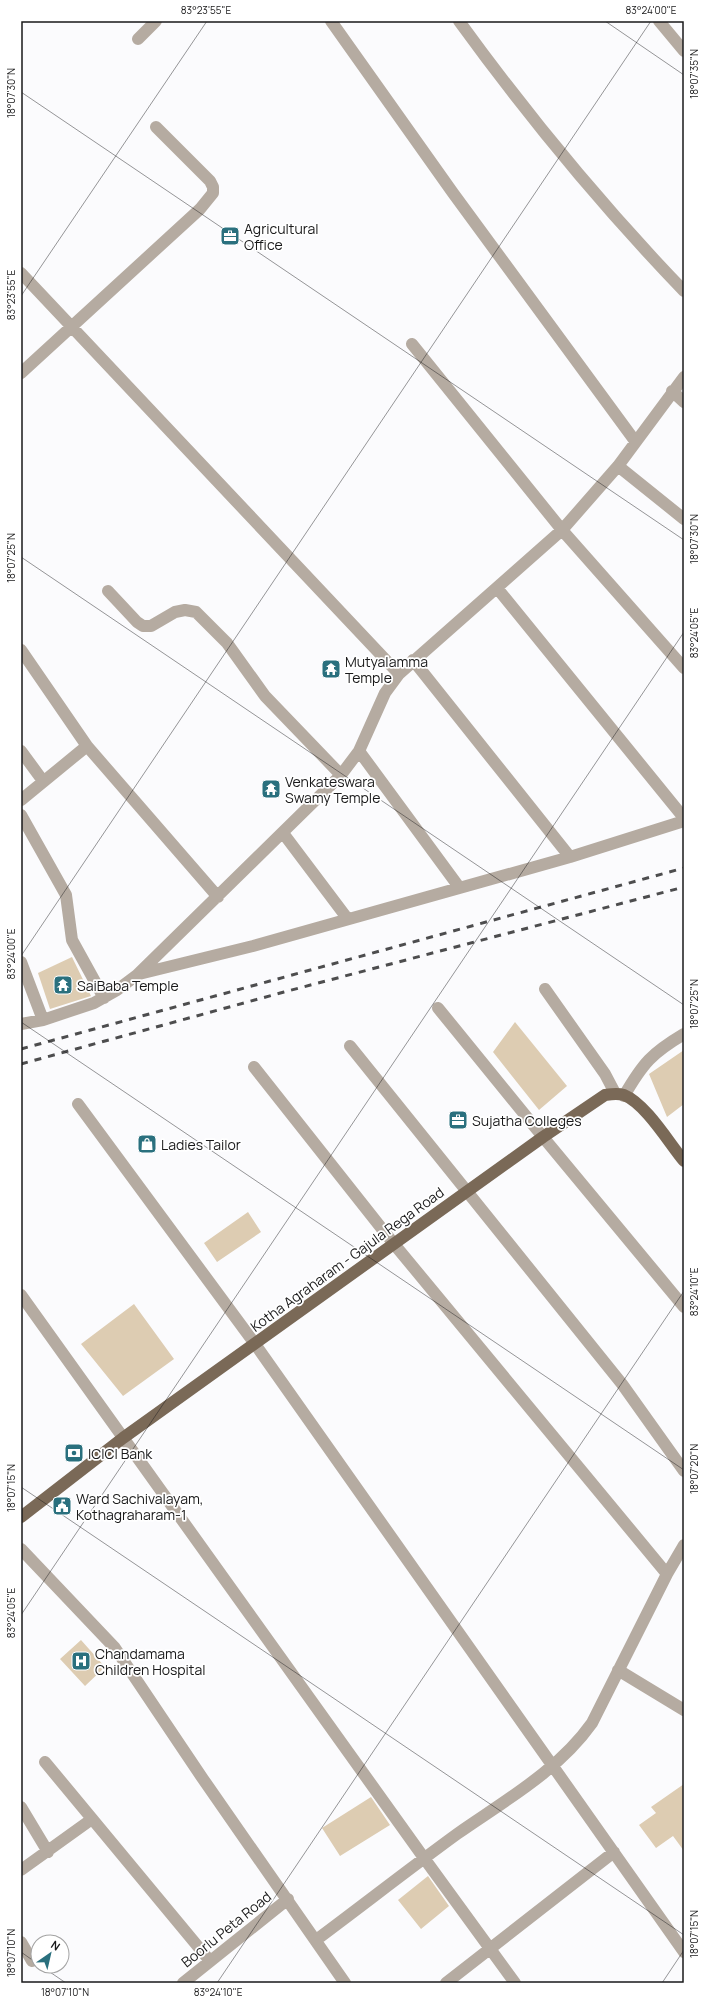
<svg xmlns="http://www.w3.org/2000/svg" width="705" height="2004" font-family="Manrope,sans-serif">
<rect width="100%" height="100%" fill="#fbfbfd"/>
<!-- building -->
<path fill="#ddccb2" d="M72,957L91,996L50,1009L38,973Z
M515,1022L567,1086L539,1110L493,1052Z
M684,1050V1104L667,1117L649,1074Z
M248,1212L261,1232L217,1262L204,1243Z
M134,1304L174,1359L123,1396L81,1344Z
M81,1640L105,1667L85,1686L60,1659Z
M684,1784V1851L673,1836L656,1848L639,1825L656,1813L651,1807Z
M371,1797L390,1825L340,1856L322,1828Z
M428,1876L449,1906L421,1929L398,1900Z"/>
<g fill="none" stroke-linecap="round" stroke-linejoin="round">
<!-- minor -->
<path stroke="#b5aba1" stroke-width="12" d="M331,21L453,193L635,441
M459,21C528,116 603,207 684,291
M659,21L684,51
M138,39L156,21
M21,273L399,674
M412,344L562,530L684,668
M21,373L200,209L213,193V187L210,181L156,127
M672,391L684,402
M618,466L684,519
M497,588L684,818
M108,591L137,622L143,626H151L175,612L185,610L196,612L227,643L265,696L341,775
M21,650L87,746L218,897
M413,660L570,857
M21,751L43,781
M359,751L459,887
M21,800L87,746
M21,815L66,895L72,940L104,998
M283,833L347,918
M21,962L43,1020
M139,974L253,946L570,857L684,821
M545,989L605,1074L615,1093
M438,1008L543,1137L684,1307
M21,1024L43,1020L94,1003L117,990L137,975L341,775L359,751L385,693L399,674L562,530L618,466L684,377
M350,1046L622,1384L684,1471
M254,1067L394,1244L667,1574
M624,1096C643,1063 652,1053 684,1034
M78,1104L255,1344L684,1952
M21,1295L424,1858L515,1983
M21,1549L115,1648L203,1779L345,1983
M618,1670L684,1710
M45,1762L210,1961
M21,1807L48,1852
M21,1870L92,1819
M316,1940C363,1905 409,1869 457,1834C504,1801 558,1771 592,1723L667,1574L684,1545
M21,1942L32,1961
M183,1983L288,1899
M446,1983L614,1852"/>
<!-- major -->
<path stroke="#7a6957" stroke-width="12" d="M21,1517L123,1438L543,1137L605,1095C612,1094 617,1093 624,1095C646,1104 669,1143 684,1161"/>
<!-- rail -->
<path stroke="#4d4d4e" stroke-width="3" stroke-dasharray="7 7" stroke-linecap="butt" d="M21,1049L684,868
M21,1064L284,992L684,887"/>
</g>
<!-- ticks -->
<path fill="none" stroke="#19191a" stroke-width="1" stroke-opacity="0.45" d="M605,21L684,75M21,92L684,540M21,296L207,21M21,557L684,1005M21,956L651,21M21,1022L684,1470M21,1487L684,1935M21,1615L684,632M21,1952L38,1964M41,1966L66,1983M217,1983L684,1291M662,1983L684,1950"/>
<!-- icons -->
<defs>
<g id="office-square" transform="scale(1)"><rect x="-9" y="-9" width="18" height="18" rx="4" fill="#2a707e" stroke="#fff"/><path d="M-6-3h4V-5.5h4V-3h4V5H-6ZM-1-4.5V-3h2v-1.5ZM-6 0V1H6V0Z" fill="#fff"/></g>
<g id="temple-square" transform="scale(1)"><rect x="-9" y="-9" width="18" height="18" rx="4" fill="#2a707e" stroke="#fff"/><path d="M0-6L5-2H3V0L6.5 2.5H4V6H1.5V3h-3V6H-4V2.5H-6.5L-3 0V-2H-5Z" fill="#fff"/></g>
<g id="shop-square" transform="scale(1)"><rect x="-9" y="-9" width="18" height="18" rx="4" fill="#2a707e" stroke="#fff"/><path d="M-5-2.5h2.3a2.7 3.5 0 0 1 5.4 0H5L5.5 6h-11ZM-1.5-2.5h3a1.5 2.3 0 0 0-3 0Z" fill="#fff"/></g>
<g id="bank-square" transform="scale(1)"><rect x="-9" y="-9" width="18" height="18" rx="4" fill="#2a707e" stroke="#fff"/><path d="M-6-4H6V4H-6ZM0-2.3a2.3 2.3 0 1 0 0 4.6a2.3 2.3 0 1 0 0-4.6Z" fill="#fff"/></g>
<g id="civic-square" transform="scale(1)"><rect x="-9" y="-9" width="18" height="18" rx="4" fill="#2a707e" stroke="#fff"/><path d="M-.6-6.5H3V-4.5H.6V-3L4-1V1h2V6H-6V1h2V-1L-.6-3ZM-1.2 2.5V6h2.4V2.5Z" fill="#fff"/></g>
<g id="hospital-square" transform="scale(1)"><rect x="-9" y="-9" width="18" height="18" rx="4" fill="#2a707e" stroke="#fff"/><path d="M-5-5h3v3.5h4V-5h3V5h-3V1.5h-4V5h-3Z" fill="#fff"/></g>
</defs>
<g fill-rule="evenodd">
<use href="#office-square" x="230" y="236"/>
<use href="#temple-square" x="331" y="669"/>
<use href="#temple-square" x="271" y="789"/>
<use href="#temple-square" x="63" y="985"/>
<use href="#office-square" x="458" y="1120"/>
<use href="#shop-square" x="147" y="1144"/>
<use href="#bank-square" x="74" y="1453"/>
<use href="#civic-square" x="62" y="1506"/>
<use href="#hospital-square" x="81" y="1661"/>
</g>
<g text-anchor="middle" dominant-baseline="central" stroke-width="3.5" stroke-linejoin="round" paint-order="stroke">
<!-- poi labels -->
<g font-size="14" fill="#19191a" stroke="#fff" text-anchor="start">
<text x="244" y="228">Agricultural<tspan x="244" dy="16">Office</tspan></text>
<text x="345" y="661">Mutyalamma<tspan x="345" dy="16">Temple</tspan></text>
<text x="285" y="781">Venkateswara<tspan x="285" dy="16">Swamy Temple</tspan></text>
<text x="77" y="985">SaiBaba Temple</text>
<text x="472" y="1120">Sujatha Colleges</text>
<text x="161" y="1144">Ladies Tailor</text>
<text x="88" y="1453">ICICI Bank</text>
<text x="76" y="1498">Ward Sachivalayam,<tspan x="76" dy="16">Kothagraharam-1</tspan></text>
<text x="95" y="1653">Chandamama<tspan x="95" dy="16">Children Hospital</tspan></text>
</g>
<!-- street labels -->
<g font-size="14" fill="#19191a" stroke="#fff">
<text transform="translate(347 1259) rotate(-36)">Kotha Agraharam - Gajula Rega Road</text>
<text transform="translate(226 1929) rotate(-39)">Boorlu Peta Road</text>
</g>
</g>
<!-- border -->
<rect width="705" height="2004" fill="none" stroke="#ffffff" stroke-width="44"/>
<!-- north arrow -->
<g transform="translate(50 1954) rotate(34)"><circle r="19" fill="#ffffff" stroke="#a3a3a3"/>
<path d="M0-3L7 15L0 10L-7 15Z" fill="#2a707e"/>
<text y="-6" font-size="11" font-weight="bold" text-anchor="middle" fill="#19191a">N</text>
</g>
<rect x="22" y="22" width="661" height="1960" fill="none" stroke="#19191a" stroke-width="1.5"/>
<g font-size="10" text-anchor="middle" fill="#19191a">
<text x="206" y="14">83°23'55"E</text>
<text x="651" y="14">83°24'00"E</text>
<text transform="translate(694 74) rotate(-90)" y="4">18°07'35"N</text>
<text transform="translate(11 93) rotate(-90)" y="4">18°07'30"N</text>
<text transform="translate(11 295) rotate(-90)" y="4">83°23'55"E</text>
<text transform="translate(694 539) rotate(-90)" y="4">18°07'30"N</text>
<text transform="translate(11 558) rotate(-90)" y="4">18°07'25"N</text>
<text transform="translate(694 633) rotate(-90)" y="4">83°24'05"E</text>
<text transform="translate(11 954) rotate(-90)" y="4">83°24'00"E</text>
<text transform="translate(694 1004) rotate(-90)" y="4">18°07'25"N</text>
<text transform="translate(694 1292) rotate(-90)" y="4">83°24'10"E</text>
<text transform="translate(694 1469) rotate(-90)" y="4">18°07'20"N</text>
<text transform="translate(11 1488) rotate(-90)" y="4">18°07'15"N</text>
<text transform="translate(11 1613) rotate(-90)" y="4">83°24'05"E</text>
<text transform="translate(694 1934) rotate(-90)" y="4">18°07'15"N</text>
<text transform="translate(11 1953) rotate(-90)" y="4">18°07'10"N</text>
<text x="65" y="1996">18°07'10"N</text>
<text x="218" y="1996">83°24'10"E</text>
</g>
</svg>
